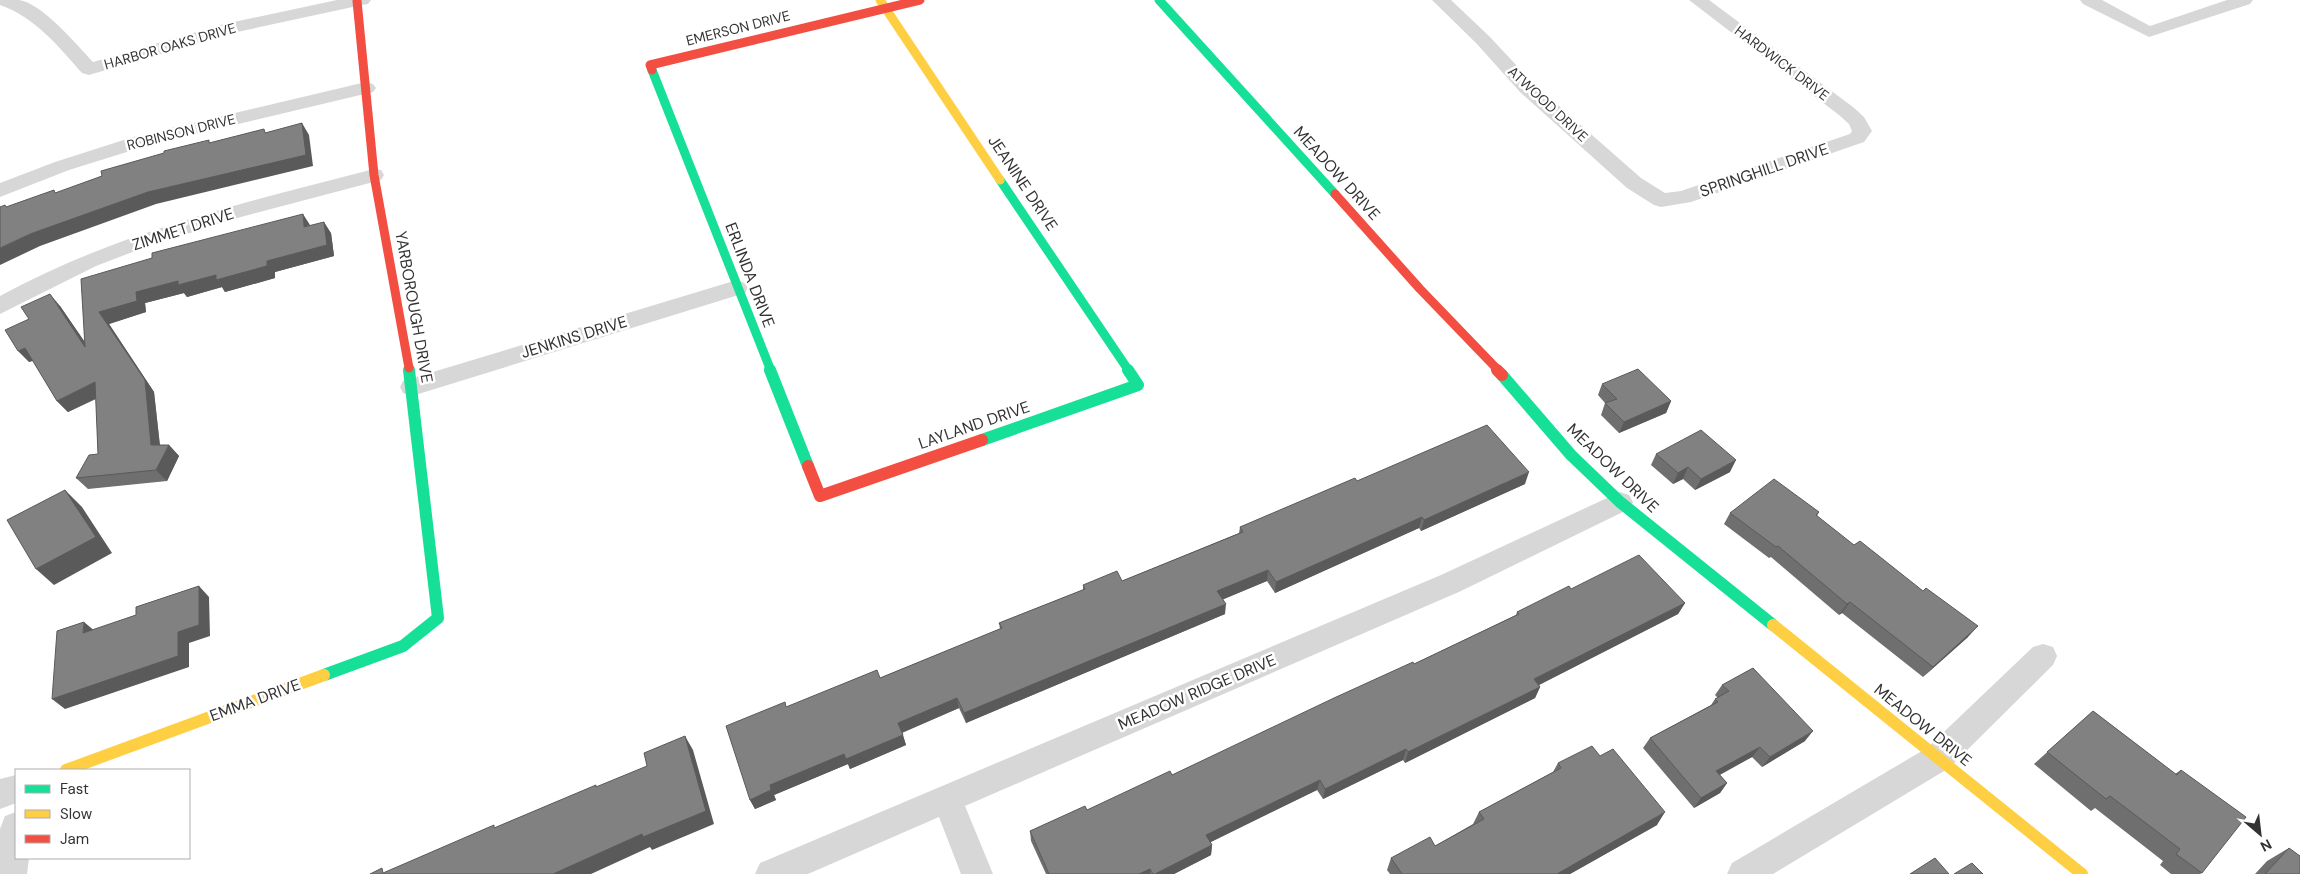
<svg xmlns="http://www.w3.org/2000/svg" width="2300" height="874" font-family="'DM Sans',sans-serif">
<rect width="100%" height="100%" fill="#fff"/>
<g fill="none" stroke-linecap="round" stroke-linejoin="round">
<!-- street -->
<path fill="#d7d7d7" fill-rule="evenodd" d="M0,0C6,0 13,0 19,0C42,3 77,45 93,62L224,24L337,0H371L368,4L362,5L228,34L89,75L82,73C58,46 35,17 0,5Z
M1432,0H1451L1489,36L1534,84L1641,178L1665,193L1681,191L1850,134L1852,131L1849,124L1839,115L1689,0H1709L1853,107L1864,117L1872,131L1864,142L1691,202L1661,207L1654,205L1627,188L1520,92L1477,44Z
M2080,0H2102L2150,26L2227,0H2253L2250,4L2149,37L2083,4Z
M366,82L373,84L376,88L373,92L146,146L69,170L0,197V183L55,162L133,137Z
M374,169L381,170L384,175L381,180L237,218L143,248L96,266L0,314V296C117,232 246,202 374,169Z
M737,280L745,283L748,288L745,293L412,396L403,393L400,387L403,381Z
M1620,492L1629,495L1633,502L1629,509L1461,591L965,806L993,874H961L939,817L808,874H755L760,863L1441,575Z
M2043,644L2053,647L2057,656L2053,665L1949,768L1773,874H1727L1732,863L1927,748L2033,647Z
M16,775V803L0,809V779Z
M16,812V858H29L27,874H0V829L5,816Z"/>
<!-- fast-far1 -->
<path stroke="#16e098" stroke-width="9" d="M1159,0L1335,194
M652,70L771,371
M1000,180L1129,371
M409,368V371"/>
<!-- fast -->
<path stroke="#16e098" stroke-width="12" d="M770,370L808,466
M1502,375L1571,455L1620,502L1773,625
M982,440L1138,385L1128,370
M324,675L403,646L438,618L409,370"/>
<!-- slow-far1 -->
<path stroke="#ffcf43" stroke-width="9" d="M880,0L1000,180"/>
<!-- slow -->
<path stroke="#ffcf43" stroke-width="12" d="M1773,625L2082,874
M66,770L324,675"/>
<!-- jam-far1 -->
<path stroke="#f24e42" stroke-width="9" d="M357,1L374,175L409,368
M652,70L650,65L920,0
M1335,194L1420,289L1499,371"/>
<!-- jam -->
<path stroke="#f24e42" stroke-width="12" d="M1497,370L1502,375
M808,466L820,496L982,440"/>
</g>
<!-- wall -->
<path fill="#6f6f6f" d="M310,225L331,233L334,256L275,272V278L225,292L222,287L187,297L184,293L145,303L146,312L109,324L154,392L160,445H169L179,456L167,481L88,489L76,478L98,454L96,399L68,412L57,401L33,361L29,362V319L60,306L85,343L81,279Z
M1602,384L1671,401L1666,413L1619,433L1601,415L1605,403L1598,395Z
M1656,454L1730,472L1695,490L1683,479L1673,484L1651,465Z
M1357,481L1525,484L1421,531L1419,528L1275,593L1267,581L1223,599L1225,614L966,723L959,708L902,733L906,745L850,769L848,764L774,795L776,800L755,809L750,800L787,707L880,678L1000,629L999,623L1083,590V585L1122,581L1239,533L1240,527Z
M1819,512L1817,516L1968,637L1923,677L1842,613L1839,615L1771,557L1769,558L1724,524L1730,513Z
M1571,589L1685,603L1678,614L1539,685L1540,687L1535,698L1405,763L1403,760L1323,799L1317,790L1210,842L1212,845L1211,855L1174,874H1046L1031,841L1030,831L1087,810L1172,775L1414,664L1516,615L1517,612Z
M1722,685L1805,741L1762,767L1752,757L1720,775L1727,783L1720,793L1694,808L1643,748L1650,738L1711,705L1715,699L1718,698L1715,695Z
M2093,711L2175,774L2181,770L2202,873L2200,874H2171L2160,865L2163,861L2095,808L2091,811L2034,764Z
M1558,763L1657,825L1570,874H1390L1387,870L1391,858L1435,846L1473,824L1479,812L1553,772Z
M2289,848L2300,874H2255L2267,861Z"/>
<!-- shaded-wall -->
<path fill="#5a5a5a" d="M302,123L309,135L313,166L156,204L40,246L0,265V248L30,234Z
M303,214L310,225L304,227Z
M324,222L331,233L334,256L275,272V278L225,292L222,287L187,297L184,293L145,303L146,312L109,324L154,392L161,457L151,445L99,312L136,292L178,281L267,261Z
M50,294L60,306L96,358L85,347Z
M25,348L36,359L29,362L18,351Z
M95,382L105,394L68,412L57,401Z
M1671,401L1666,413L1619,433L1624,422Z
M169,445L179,456L167,481L156,470Z
M1736,460L1730,472L1695,490L1701,479Z
M1688,467L1683,479L1673,484L1678,473Z
M1529,472L1525,484L1421,531L1424,520Z
M65,490L82,507L112,553L54,585L36,569Z
M1422,517L1419,528L1275,593L1276,582Z
M1268,570L1267,581L1217,602V591Z
M199,586L209,597L210,636L189,643V667L65,709L52,699L178,632Z
M1850,602L1842,613L1839,615L1847,604Z
M1685,603L1678,614L1529,690L1534,679Z
M1226,604L1225,614L966,723L964,713Z
M84,622L96,632L83,633Z
M1978,626L1968,637L1923,677L1933,667Z
M1540,687L1535,698L1405,763L1408,752Z
M957,698L959,708L901,733L898,723Z
M1813,731L1805,741L1762,767L1770,757Z
M903,735L906,745L850,769L848,764L774,795L776,800L755,809L750,800L770,785L844,754Z
M685,736L693,750L714,824L652,850L650,847L591,874H553Z
M1760,747L1752,757L1709,780L1716,771Z
M1406,749L1403,760L1323,799L1325,789Z
M1320,780L1317,790L1205,845L1206,835Z
M1727,783L1720,793L1694,808L1701,798Z
M1665,812L1657,825L1570,874H1557Z
M1212,845L1211,855L1174,874H1155Z
M1150,869V874H1139Z"/>
<!-- building -->
<path fill="#818181" stroke="#5a5a5a" d="M302,123L306,155L148,192L30,234L0,248V207L5,205L6,207L54,190L55,193L102,176L101,171L164,153V151L209,140V143L264,129L265,133Z
M303,214L304,227L324,222L327,245L267,261V266L216,280V275L178,285V281L136,292L137,301L99,312L145,380L151,445H169L156,470L76,478L89,455L98,454L95,382L57,401L25,348L18,351L5,330L29,319L21,307L50,294L85,347L81,279L152,258V253Z
M1638,369L1671,401L1624,422L1605,403L1617,399L1602,384Z
M1487,425L1529,472L1424,520L1422,517L1276,582L1268,570L1217,591L1226,604L964,713L957,698L898,723L903,735L846,759L844,754L770,785L771,790L750,800L726,726L785,702L786,707L877,670L880,678L1002,628L999,623L1085,589L1083,585L1117,571L1122,581L1243,532L1240,527L1355,478L1357,481Z
M1701,430L1736,460L1701,479L1688,467L1678,473L1656,454Z
M1774,479L1819,512L1816,515L1854,545L1860,541L1923,591L1926,588L1978,626L1933,667L1850,602L1847,604L1778,546L1776,547L1730,513Z
M65,490L96,537L36,569L7,520Z
M1639,555L1685,603L1534,679L1540,687L1408,752L1406,749L1325,789L1320,780L1206,835L1212,845L1155,874H1153L1150,869L1139,874H1049L1030,831L1085,806L1087,810L1170,771L1172,775L1334,698L1413,662L1414,664L1519,614L1517,612L1569,586L1571,589Z
M199,586V625L178,632V656L52,699L57,631L84,622L83,633L136,615V607Z
M1753,668L1813,731L1770,757L1760,747L1716,771L1727,783L1701,798L1650,738L1718,702L1715,699L1729,691L1722,685Z
M2093,711L2177,775L2181,770L2246,817L2202,873L2176,854L2180,849L2110,796L2106,799L2047,752Z
M685,736L706,811L643,837L642,834L553,874H370L382,868L383,873L494,825V828L596,785V787L647,766L644,753Z
M1592,746L1600,756L1613,749L1665,812L1557,874H1402L1391,858L1430,837L1435,846L1484,819L1479,812L1561,768L1558,763Z
M2289,848L2300,856V874H2265Z
M1935,858L1949,874H1910Z
M1972,863L1983,874H1954Z"/>
<g text-anchor="middle" dominant-baseline="central" stroke-width="5" stroke-linejoin="round" paint-order="stroke">
<!-- far-street labels -->
<g font-size="14" fill="#333" stroke="#fff">
<text transform="translate(738 28) rotate(-14)">EMERSON DRIVE</text>
<text transform="translate(170 46) rotate(-16)">HARBOR OAKS DRIVE</text>
<text transform="translate(1782 63) rotate(37)">HARDWICK DRIVE</text>
<text transform="translate(1548 104) rotate(43)">ATWOOD DRIVE</text>
<text transform="translate(181 132) rotate(-14)">ROBINSON DRIVE</text>
</g>
<!-- street labels -->
<g font-size="16" fill="#333" stroke="#fff">
<text transform="translate(1764 170) rotate(-19)">SPRINGHILL DRIVE</text>
<text transform="translate(1337 173) rotate(48)">MEADOW DRIVE</text>
<text transform="translate(1023 183) rotate(56)">JEANINE DRIVE</text>
<text transform="translate(183 229) rotate(-18)">ZIMMET DRIVE</text>
<text transform="translate(750 275) rotate(69)">ERLINDA DRIVE</text>
<text transform="translate(414 307) rotate(80)">YARBOROUGH DRIVE</text>
<text transform="translate(574 337) rotate(-17)">JENKINS DRIVE</text>
<text transform="translate(974 425) rotate(-19)">LAYLAND DRIVE</text>
<text transform="translate(1613 468) rotate(44)">MEADOW DRIVE</text>
<text transform="translate(1197 692) rotate(-23)">MEADOW RIDGE DRIVE</text>
<text transform="translate(255 700) rotate(-20)">EMMA DRIVE</text>
<text transform="translate(1923 725) rotate(39)">MEADOW DRIVE</text>
</g>
</g>
<!-- legend -->
<rect x="15" y="769" width="175" height="90" fill="#ffffff" stroke="#adadad"/>
<rect x="25" y="785" width="25" height="8" fill="#16e098" stroke="#adadad"/>
<text x="60" y="794" font-size="15" fill="#333333">Fast</text>
<rect x="25" y="810" width="25" height="8" fill="#ffcf43" stroke="#adadad"/>
<text x="60" y="819" font-size="15" fill="#333333">Slow</text>
<rect x="25" y="835" width="25" height="8" fill="#f24e42" stroke="#adadad"/>
<text x="60" y="844" font-size="15" fill="#333333">Jam</text>
<!-- north arrow -->
<g transform="translate(2260 834) rotate(152)" stroke="#ffffff" stroke-width="4" paint-order="stroke">
<path d="M0-4L9 19L0 12L-9 19Z" fill="#333333"/>
<text y="-8" font-size="14" font-weight="bold" text-anchor="middle" fill="#333333">N</text>
</g>
</svg>
